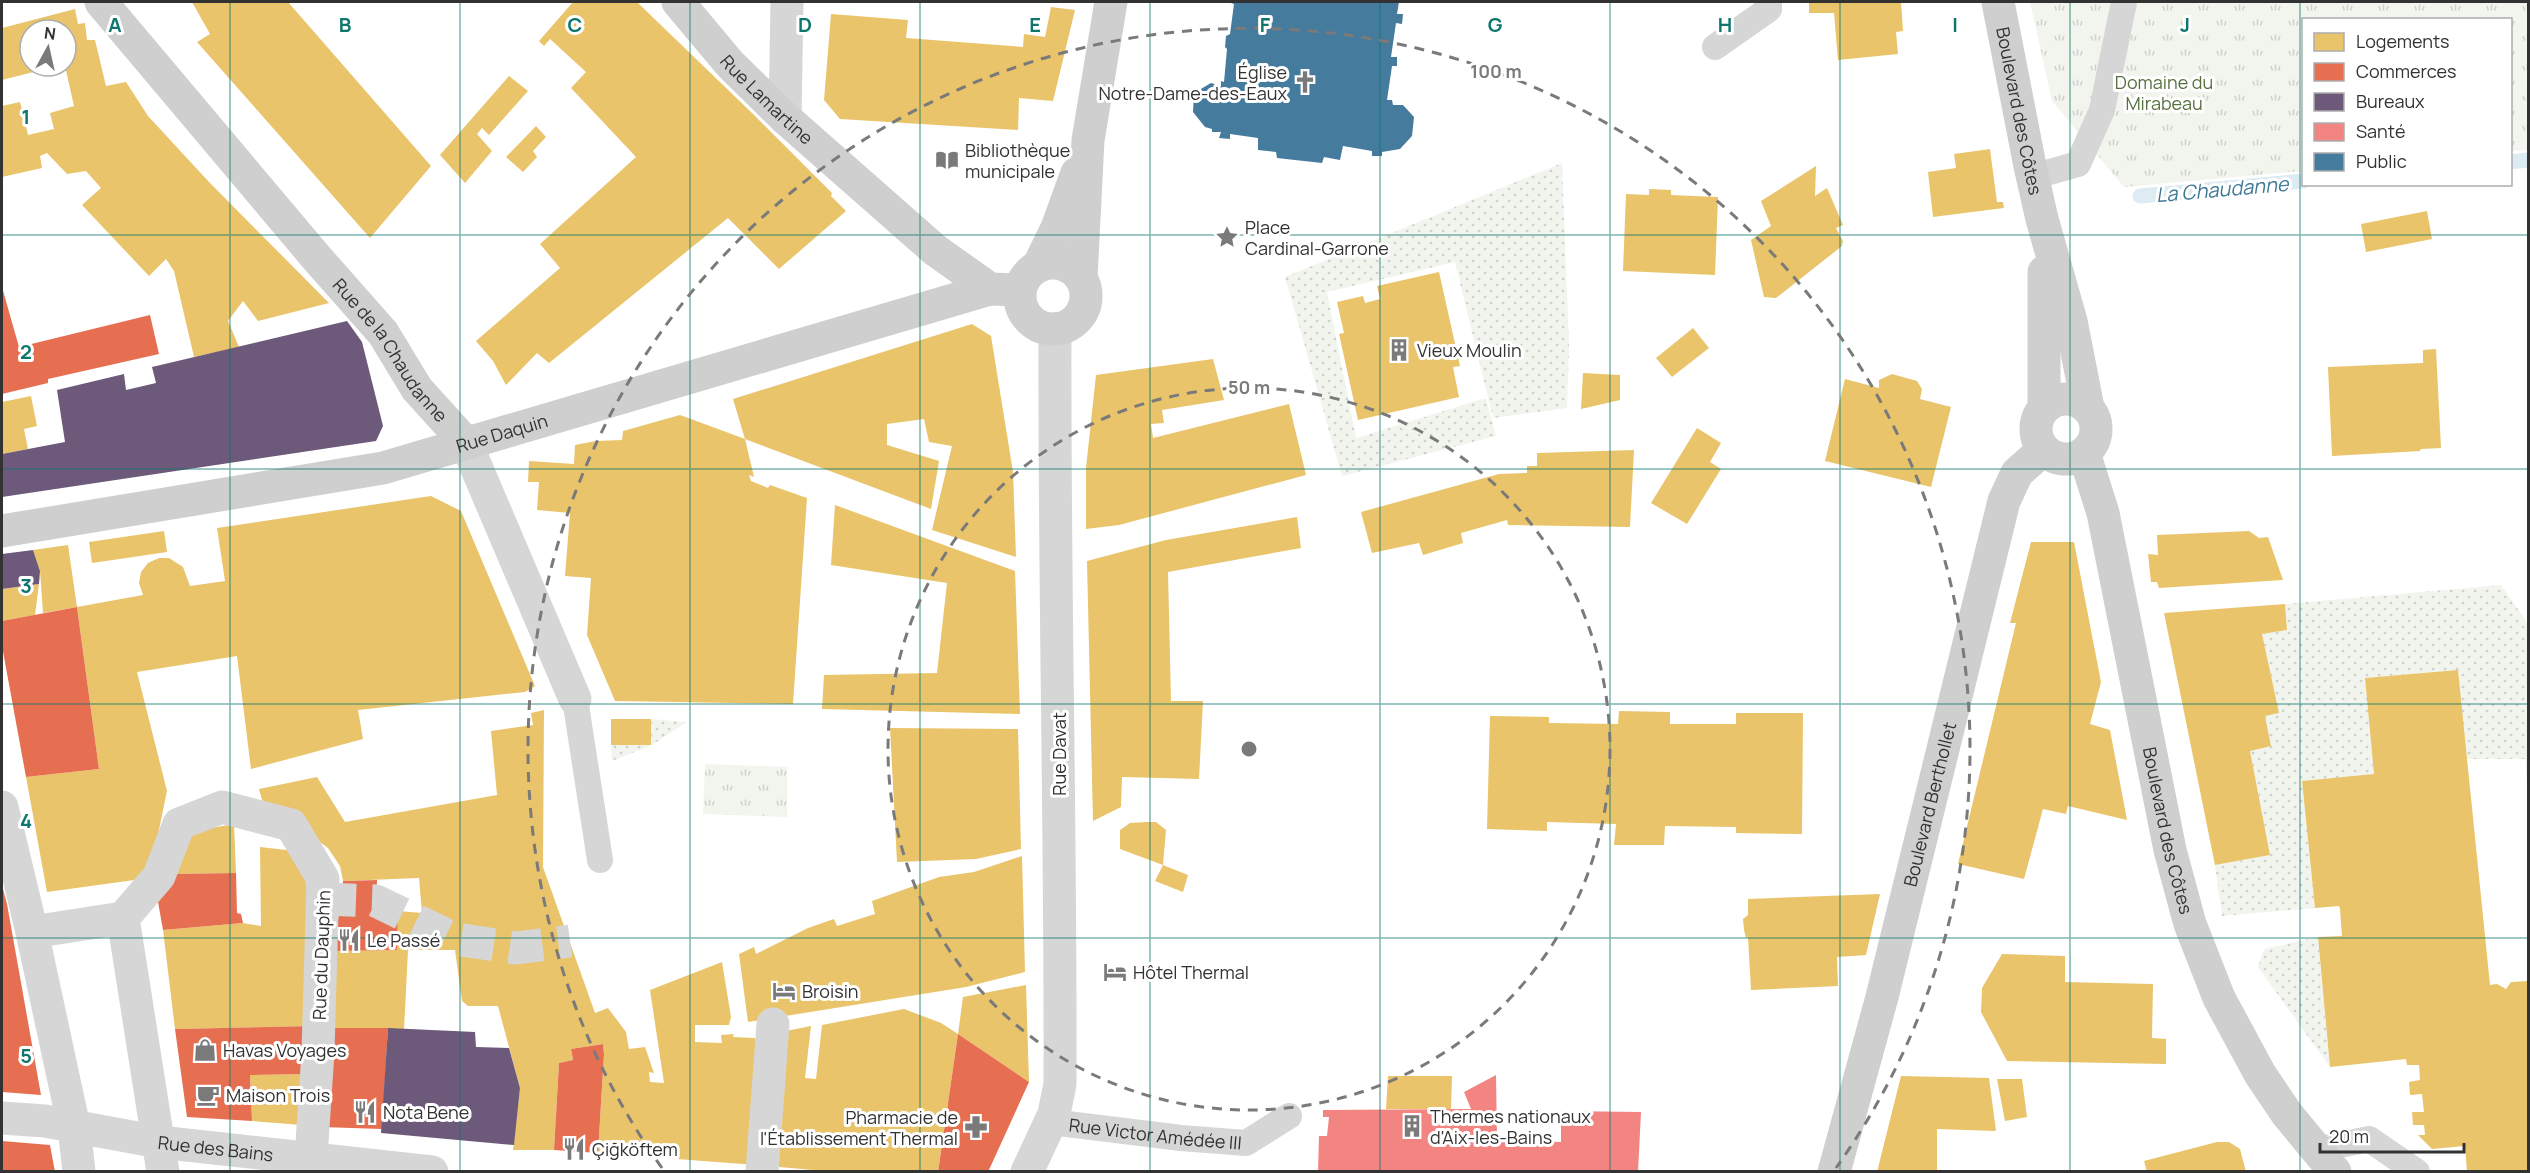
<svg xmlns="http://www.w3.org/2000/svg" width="2530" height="1173" font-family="Manrope,sans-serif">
<defs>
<pattern id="grass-dots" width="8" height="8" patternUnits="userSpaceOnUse" patternTransform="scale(1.5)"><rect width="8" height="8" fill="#f1f5ed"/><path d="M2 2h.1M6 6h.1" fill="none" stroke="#cfd2cc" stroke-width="1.8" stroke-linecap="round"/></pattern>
<pattern id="park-tufts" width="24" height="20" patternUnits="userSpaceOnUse" patternTransform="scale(1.5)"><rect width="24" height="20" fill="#f1f5ed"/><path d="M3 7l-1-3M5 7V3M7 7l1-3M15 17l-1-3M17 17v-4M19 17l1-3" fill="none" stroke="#cfd2cc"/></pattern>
</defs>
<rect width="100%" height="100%" fill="#fff"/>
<!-- grass -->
<path fill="url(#grass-dots)" d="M1562,163L1569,347L1567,408L1493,418L1455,262L1327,292L1356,438L1486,398L1496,436L1342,476L1285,277Z
M2501,585L2528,624V797L2525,759H2467L2457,670L2365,678L2374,774L2302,782L2315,908L2222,916L2215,865L2270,855L2250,751L2270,746L2265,716L2278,713L2262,634L2287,630L2285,604Z
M651,719L687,722L652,745L612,761L611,745H651Z
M2318,937L2330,1067L2258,967L2264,949Z"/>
<!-- park -->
<path fill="url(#park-tufts)" d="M2030,2H2528V150L2511,151L2510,20H2304L2303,171L2124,187L2052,101Z
M705,764L787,767V817L703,814Z"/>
<!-- homes -->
<path fill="#e9c46a" d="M192,2H288L431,166L370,238L197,42L210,34Z
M573,2H637L752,113L832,193L831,196L846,211L779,269L728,218L549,363L537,353L506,385L493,361L476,341L560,268L540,244L636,157L571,88L586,72L550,39L544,46L539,41Z
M1809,2H1901L1903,31L1896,32L1898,54L1838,60L1834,13H1809Z
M1051,7L1075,10L1053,101L1019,98L1018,130L840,119L824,100L831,14L908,20L906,38L1023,47L1024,34L1045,37Z
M75,9L78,24L85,23L87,40H95L106,86L126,82L148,116L209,182L329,303L258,321L243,301L228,321L239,347L194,357L174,271L166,259L149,276L82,205L101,188L86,171L67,174L47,153L40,156L42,168L2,177V106L20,102L28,135L54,129L50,113L74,106L65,66L66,30H30V66L53,67L2,80V28Z
M509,76L528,91L489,135L482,128L477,134L492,151L465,183L440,155Z
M536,126L546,137L533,151L537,157L523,172L506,157Z
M1990,149L1997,202H2003L2004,208L1933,217L1928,172L1956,168L1954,154Z
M1816,166L1815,196L1827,188L1843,225L1836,228L1843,241L1842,246L1776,298L1764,297L1751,240L1771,226L1761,201Z
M1649,189L1671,190V195L1718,197L1715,275L1623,271L1626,194L1649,195Z
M2427,211L2432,239L2366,252L2361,224Z
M1439,272L1460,366L1453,367L1459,397L1358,420L1339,334L1344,333L1337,302L1363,296L1365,303L1380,299L1377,286Z
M972,324L991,336L1013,472L1016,557L932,530L952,446L929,442L924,419L887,424V445L939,461L931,509L745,439L754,477L749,475L751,481L768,488L770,485L807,498L793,704L615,701L587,635L591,578L565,576L570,513L537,510L539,482H528L529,461L574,464L575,445L596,441L622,440L623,431L680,415L745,439L733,399Z
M1693,328L1709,348L1672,377L1656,358Z
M2436,349L2441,448L2421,449L2420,451L2332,456L2328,367L2423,363V350Z
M1213,359L1224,400L1162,410L1164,423L1151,424L1153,438L1289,404L1306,475L1119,525L1086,529V468L1096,375Z
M1583,373L1620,375V400L1581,409Z
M1892,374L1917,381L1922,389L1920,399L1951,407L1931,487L1825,461L1845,379L1879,388V380Z
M31,396L37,426L24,429L28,449L2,454V402Z
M1697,428L1721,443L1710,462L1721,469L1687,524L1651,503Z
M1634,450L1630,527L1508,525L1507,520L1461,533L1463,543L1423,555L1419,543L1372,553L1361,512L1499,474L1527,473V466H1537V453Z
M431,496L461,511L535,686L525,692L358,710L363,739L251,769L237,656L137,672L167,791L149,878L47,892L26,777L99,769L77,607L143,595L139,583L141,572L148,563L159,558H169L183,567L190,586L225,581L217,528Z
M835,505L1015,571L1020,714L822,709L824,675L937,673L947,583L831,565Z
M1297,517L1301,548L1168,572L1171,701H1203L1199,779L1122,777L1121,807L1093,821L1087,561L1166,540Z
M164,531L167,552L92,563L89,542Z
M2249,531L2259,538L2268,537L2283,580L2159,588L2157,582H2151L2148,554L2158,555L2157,535Z
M2031,542H2074L2101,682L2090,724L2110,730L2127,820L2068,806L2066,814L2043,809L2024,879L1958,864L2016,623H2010Z
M68,545L77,607L43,613L40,571L33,550Z
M39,584L35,615L2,621V589Z
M2285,604L2287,630L2262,634L2279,713L2265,716L2271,746L2250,751L2270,855L2215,865L2164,613Z
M2458,670L2490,985L2497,984L2506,989L2511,982L2528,981V1170L2467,1172L2465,1146L2432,1149L2418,1135H2425L2424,1125H2413L2412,1112H2424L2422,1094L2410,1095L2409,1082L2420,1080L2419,1065H2407L2406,1059L2330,1067L2318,937L2342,936L2340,909L2339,906L2315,908L2302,781L2374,774L2365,678Z
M544,710L543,867L595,1013L608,1008L626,1032L629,1049L645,1047L654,1073L649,1072L650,1082L664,1083L650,990L722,962L731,1017L729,1025H695V1042L722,1043L721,1035L734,1034L733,1037L755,1038L763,1086L756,1165L598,1153L604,1054L603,1044L571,1049L573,1060L559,1063L554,1150H513L520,1088L498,1006H468L462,1001L455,950H408L404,1030L329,1028L334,951L397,950L398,911L422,913L419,878L343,881L340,866L328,848L262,800L259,789L317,777L345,822L497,795L491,731L533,725L531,713Z
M1619,711L1670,712V724H1736V713H1803L1802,834L1736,833V827L1665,826L1664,845H1614L1616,824L1547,822V831L1487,829L1490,716L1549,717V723L1618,724Z
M611,719H651V745H611Z
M890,728L1018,729L1021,849L976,859L897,862Z
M1146,822H1156L1166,830L1163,865L1120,849V830L1130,823Z
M234,824L236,873L171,874L188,832Z
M260,847L304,852L310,935L311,1026L175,1029L163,930L243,923L261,926Z
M1022,856L1025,972L966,987L748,1022L739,954L754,947L756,954L808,928L834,919L837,926L875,914L872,901L939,877L974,872Z
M1163,865L1188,875L1183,892L1155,881Z
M1880,894L1866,955L1837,957L1838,986L1751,990L1748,937L1746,938L1744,930L1743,919L1748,915V899Z
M2002,954L2065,956V982L2153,984L2152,1038L2166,1039V1064L2007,1061L1981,1012L1982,988Z
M1026,985L1029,1082L958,1034L963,997Z
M904,1009L941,1023L958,1034L938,1172H835L768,1166L781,1032L811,1026L805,1078L816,1079L822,1025Z
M307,1074L302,1125L252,1121L250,1075Z
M1388,1076H1452L1451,1109H1386Z
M1901,1076L1989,1078L1996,1131L1937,1129V1172H1877Z
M1997,1079H2022L2027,1117L2005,1121Z
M2217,1142H2229L2240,1149L2246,1172H2147L2144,1161Z"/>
<!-- shops -->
<path fill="#e76f51" d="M2,287L19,347L150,315L159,354L48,379V383L2,394Z
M77,607L99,769L26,777L2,646V621Z
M236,873L237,913L241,914L243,923L163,930L158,902L171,874Z
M377,880L376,909L398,911L397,950L334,951L343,881Z
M2,885L7,904L41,1095L2,1092Z
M311,1026L307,1074L250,1075L252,1121L187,1117L175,1029Z
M329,1028H388L382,1129L321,1127Z
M958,1034L1029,1082L988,1172H938Z
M603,1044L604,1054L598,1153L554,1150L559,1063L573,1060L571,1049Z
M2,1141L50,1145L55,1172H2Z"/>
<!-- offices -->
<path fill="#6d597a" d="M347,321L362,342L383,426L376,441L2,497V454L65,442L57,390L124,374L126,390L156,383L152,367Z
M33,550L40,571L39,584L2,589V554Z
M388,1028L475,1032L476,1047L509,1048L520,1088L514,1145L381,1133Z"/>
<!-- health -->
<path fill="#f28482" d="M1496,1075L1497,1140L1561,1142V1111L1641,1112L1638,1172H1318L1319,1136H1327L1329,1117H1323V1110L1471,1109L1464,1092Z"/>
<!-- public -->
<path fill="#457b9d" d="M1228,2H1399L1397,14H1403L1402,24L1396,23L1391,57H1397V66H1392L1387,100H1392L1393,105H1403L1414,117L1412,136L1400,149L1382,152V156H1372V151L1343,146L1340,160L1324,157L1322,163L1277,158L1276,152L1258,150V138L1230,134V139L1219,138L1221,132H1212V129L1205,127L1193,112L1194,93L1211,83L1221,86V81L1224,82L1227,49L1225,47L1226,36L1230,34L1234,4Z"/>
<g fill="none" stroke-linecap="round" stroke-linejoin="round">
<!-- stream -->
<path stroke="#ddebf2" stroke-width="15" d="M2510,162L2528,160
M2140,196L2304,181"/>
<!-- street-tunnel -->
<path stroke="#d6d6d6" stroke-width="33" stroke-dasharray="33 16" stroke-linecap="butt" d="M323,899L376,901L455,939L516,948L570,941"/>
<!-- lane -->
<g stroke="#d6d6d6" stroke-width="26">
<path d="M1715,47L1769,9V2"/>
<path d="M2032,177L2078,164L2102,110L2124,2"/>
<path d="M575,699L600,860"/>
<path id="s1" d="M1051,1122L1181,1138L1246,1143L1289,1116"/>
<path d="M2315,1150L2369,1139L2417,1172"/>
</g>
<!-- street -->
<g stroke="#d6d6d6" stroke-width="33">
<path d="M785,118L787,2"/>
<path d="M466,443L575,699"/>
<path d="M2,807L32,932L123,918L159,876L179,824L222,807L291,825L323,879L318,1052L311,1158"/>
<path d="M123,918L163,1172"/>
<path d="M32,932L74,1127L79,1172"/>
<path id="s2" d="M2,1118L45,1121L159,1142L432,1172"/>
<path d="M762,1172L773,1024"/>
<path d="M1027,1172L1054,1114L1060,1084C1061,832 1054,581 1055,329"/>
</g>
<!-- secondary -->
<g stroke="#cfcfcf" stroke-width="33">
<path id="s3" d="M101,2L315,256L383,333L417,389L466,443"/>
<path id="s4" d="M678,2L730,64L785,118L935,250L990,289L1020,290"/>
<path id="s5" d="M1998,2L2030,166L2042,219L2071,321L2088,408"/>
<circle cx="1053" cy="296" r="33"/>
<path d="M1039,265L1057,228L1077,173"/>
<path d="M1081,278L1088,140L1111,2"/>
<circle cx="2066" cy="429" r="30"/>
<path d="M2044,407V272"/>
<path id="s6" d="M2084,453L2103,513L2170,850L2190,924L2219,998L2260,1074L2287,1114L2335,1172"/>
<path id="s7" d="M2,531L383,468L990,289"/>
<path id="s8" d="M1834,1172L1882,997L2004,501L2017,473L2043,450"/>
</g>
</g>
<!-- grid -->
<path fill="none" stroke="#0f766e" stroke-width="1.5" stroke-opacity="0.55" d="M230,2V1172M460,2V1172M690,2V1172M920,2V1172M1150,2V1172M1380,2V1172M1610,2V1172M1840,2V1172M2070,2V1172M2300,2V1172M2,235H2528M2,469H2528M2,704H2528M2,938H2528"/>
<!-- distance rings -->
<g fill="none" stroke="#7a7a7a" stroke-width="3" stroke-dasharray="10 8">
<circle cx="1249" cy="749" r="361"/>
<path d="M662 1168A721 721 0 1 1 1836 1168"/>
</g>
<!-- icons -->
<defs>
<g id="church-bare" transform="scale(1.8)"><path d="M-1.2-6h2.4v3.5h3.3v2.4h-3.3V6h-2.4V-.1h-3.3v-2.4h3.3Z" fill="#7a7a7a" stroke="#fff" stroke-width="2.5" paint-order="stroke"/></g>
<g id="library-bare" transform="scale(1.8)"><path d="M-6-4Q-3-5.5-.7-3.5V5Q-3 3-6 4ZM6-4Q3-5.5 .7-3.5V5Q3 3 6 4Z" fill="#7a7a7a" stroke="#fff" stroke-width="2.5" paint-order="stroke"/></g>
<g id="sight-bare" transform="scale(1.8)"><path d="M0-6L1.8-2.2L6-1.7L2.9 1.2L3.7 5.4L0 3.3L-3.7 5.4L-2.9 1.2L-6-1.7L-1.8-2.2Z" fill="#7a7a7a" stroke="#fff" stroke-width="2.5" paint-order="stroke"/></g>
<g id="building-bare" transform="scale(1.8)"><path d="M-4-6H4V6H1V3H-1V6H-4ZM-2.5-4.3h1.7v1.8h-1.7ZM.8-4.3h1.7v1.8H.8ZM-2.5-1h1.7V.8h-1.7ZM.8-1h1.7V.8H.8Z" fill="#7a7a7a" stroke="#fff" stroke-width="2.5" paint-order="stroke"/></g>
<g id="restaurant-bare" transform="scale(1.8)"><path d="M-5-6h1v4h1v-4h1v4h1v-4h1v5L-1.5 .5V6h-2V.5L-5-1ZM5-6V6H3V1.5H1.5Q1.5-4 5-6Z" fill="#7a7a7a" stroke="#fff" stroke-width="2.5" paint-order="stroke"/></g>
<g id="hotel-bare" transform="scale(1.8)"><path d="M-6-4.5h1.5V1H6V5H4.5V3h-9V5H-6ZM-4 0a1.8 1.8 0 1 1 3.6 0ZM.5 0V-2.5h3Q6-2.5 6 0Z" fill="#7a7a7a" stroke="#fff" stroke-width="2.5" paint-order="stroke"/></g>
<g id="shop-bare" transform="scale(1.8)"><path d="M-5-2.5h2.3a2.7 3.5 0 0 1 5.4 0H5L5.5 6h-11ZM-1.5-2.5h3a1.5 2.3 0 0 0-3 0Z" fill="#7a7a7a" stroke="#fff" stroke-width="2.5" paint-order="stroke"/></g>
<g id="cafe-bare" transform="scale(1.8)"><path d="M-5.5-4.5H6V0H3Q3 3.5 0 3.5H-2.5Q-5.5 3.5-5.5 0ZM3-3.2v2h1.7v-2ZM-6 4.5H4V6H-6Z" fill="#7a7a7a" stroke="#fff" stroke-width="2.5" paint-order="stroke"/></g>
<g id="pharmacy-bare" transform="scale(1.8)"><path d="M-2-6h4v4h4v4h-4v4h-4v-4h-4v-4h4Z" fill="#7a7a7a" stroke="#fff" stroke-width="2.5" paint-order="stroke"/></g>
</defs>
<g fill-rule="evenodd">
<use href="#church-bare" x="1305" y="82"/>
<use href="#library-bare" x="947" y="160"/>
<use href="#sight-bare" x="1227" y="237"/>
<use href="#building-bare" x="1399" y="350"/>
<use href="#restaurant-bare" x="349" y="940"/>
<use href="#hotel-bare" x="1115" y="972"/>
<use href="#hotel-bare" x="784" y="991"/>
<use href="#shop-bare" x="205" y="1050"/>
<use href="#cafe-bare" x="208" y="1095"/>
<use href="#restaurant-bare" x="365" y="1112"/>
<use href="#building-bare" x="1412" y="1126"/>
<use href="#pharmacy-bare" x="976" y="1127"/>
<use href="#restaurant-bare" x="574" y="1149"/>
</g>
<g text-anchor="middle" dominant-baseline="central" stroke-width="6" stroke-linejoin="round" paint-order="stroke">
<!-- poi labels -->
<g font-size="18" fill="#323232" stroke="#fff" text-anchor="start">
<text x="1287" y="72" text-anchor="end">Église<tspan x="1287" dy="21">Notre-Dame-des-Eaux</tspan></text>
<text x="965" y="150">Bibliothèque<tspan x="965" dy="21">municipale</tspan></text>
<text x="1245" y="227">Place<tspan x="1245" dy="21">Cardinal-Garrone</tspan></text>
<text x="1417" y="350">Vieux Moulin</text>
<text x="367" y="940">Le Passé</text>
<text x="1133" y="972">Hôtel Thermal</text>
<text x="802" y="991">Broisin</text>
<text x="223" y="1050">Havas Voyages</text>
<text x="226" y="1095">Maison Trois</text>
<text x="383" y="1112">Nota Bene</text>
<text x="1430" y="1116">Thermes nationaux<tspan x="1430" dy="21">d'Aix-les-Bains</tspan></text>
<text x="958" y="1117" text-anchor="end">Pharmacie de<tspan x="958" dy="21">l'Établissement Thermal</tspan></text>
<text x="592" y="1149">Çiğköftem</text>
</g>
<!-- park labels -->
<g font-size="18" fill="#586f3f" stroke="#fff">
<text x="2164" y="82">Domaine du<tspan x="2164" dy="21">Mirabeau</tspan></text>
</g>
<!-- street labels -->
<g font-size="18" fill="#323232" stroke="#fff">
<text stroke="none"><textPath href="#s4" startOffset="132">Rue Lamartine</textPath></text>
<text stroke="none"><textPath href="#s5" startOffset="111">Boulevard des Côtes</textPath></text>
<text stroke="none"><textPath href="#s3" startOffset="453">Rue de la Chaudanne</textPath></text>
<text stroke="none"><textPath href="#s7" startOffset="510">Rue Daquin</textPath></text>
<text transform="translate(1059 754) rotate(-90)">Rue Davat</text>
<text stroke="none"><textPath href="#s8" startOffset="380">Boulevard Berthollet</textPath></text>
<text stroke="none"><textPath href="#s6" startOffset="387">Boulevard des Côtes</textPath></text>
<text transform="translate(321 955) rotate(-88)">Rue du Dauphin</text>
<text stroke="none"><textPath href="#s1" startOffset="105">Rue Victor Amédée III</textPath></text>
<text stroke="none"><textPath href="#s2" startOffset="216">Rue des Bains</textPath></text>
</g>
<!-- water labels -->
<g font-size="20" font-style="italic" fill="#3f7896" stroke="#fff">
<text transform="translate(2222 189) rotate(-5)">La Chaudanne</text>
</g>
</g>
<g font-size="20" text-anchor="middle" font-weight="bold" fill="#0f766e" stroke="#fff" stroke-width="6" stroke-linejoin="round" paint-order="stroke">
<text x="115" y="32">A</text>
<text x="345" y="32">B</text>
<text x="575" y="32">C</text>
<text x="805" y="32">D</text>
<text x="1035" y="32">E</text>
<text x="1265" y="32">F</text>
<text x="1495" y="32">G</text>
<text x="1725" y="32">H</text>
<text x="1955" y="32">I</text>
<text x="2185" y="32">J</text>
<text x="26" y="124">1</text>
<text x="26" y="359">2</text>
<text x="26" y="593">3</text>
<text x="26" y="828">4</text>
<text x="26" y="1063">5</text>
</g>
<circle cx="1249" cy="749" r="9" fill="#7a7a7a" stroke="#fff" stroke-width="3"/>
<g font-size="18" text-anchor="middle" font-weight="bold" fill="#7a7a7a" stroke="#fff" stroke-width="6" stroke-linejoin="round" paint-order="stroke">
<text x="1496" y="78">100 m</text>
<text x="1249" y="394">50 m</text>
</g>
<!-- border -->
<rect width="2530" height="1173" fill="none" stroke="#323232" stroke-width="6"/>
<!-- legend -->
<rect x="2302" y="18" width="210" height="168" fill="#ffffff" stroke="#adadad" stroke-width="1.5"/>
<rect x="2314" y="33" width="30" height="18" fill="#e9c46a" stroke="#adadad" stroke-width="1.5"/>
<text x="2356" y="48" font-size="18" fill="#323232">Logements</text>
<rect x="2314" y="63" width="30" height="18" fill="#e76f51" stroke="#adadad" stroke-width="1.5"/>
<text x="2356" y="78" font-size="18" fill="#323232">Commerces</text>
<rect x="2314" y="93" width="30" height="18" fill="#6d597a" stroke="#adadad" stroke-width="1.5"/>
<text x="2356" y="108" font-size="18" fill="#323232">Bureaux</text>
<rect x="2314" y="123" width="30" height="18" fill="#f28482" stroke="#adadad" stroke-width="1.5"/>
<text x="2356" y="138" font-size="18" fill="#323232">Santé</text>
<rect x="2314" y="153" width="30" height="18" fill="#457b9d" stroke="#adadad" stroke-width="1.5"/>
<text x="2356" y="168" font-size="18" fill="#323232">Public</text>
<!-- north arrow -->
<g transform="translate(48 48) rotate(8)"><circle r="28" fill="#ffffff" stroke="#adadad" stroke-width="1.5"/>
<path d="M0-4.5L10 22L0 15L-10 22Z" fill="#7a7a7a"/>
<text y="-9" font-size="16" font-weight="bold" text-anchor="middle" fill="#323232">N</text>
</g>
<!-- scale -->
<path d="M2320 1143v9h144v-9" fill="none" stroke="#323232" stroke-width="3"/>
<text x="2329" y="1143" font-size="18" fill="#323232" stroke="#ffffff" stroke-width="4.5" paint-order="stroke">20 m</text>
</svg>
